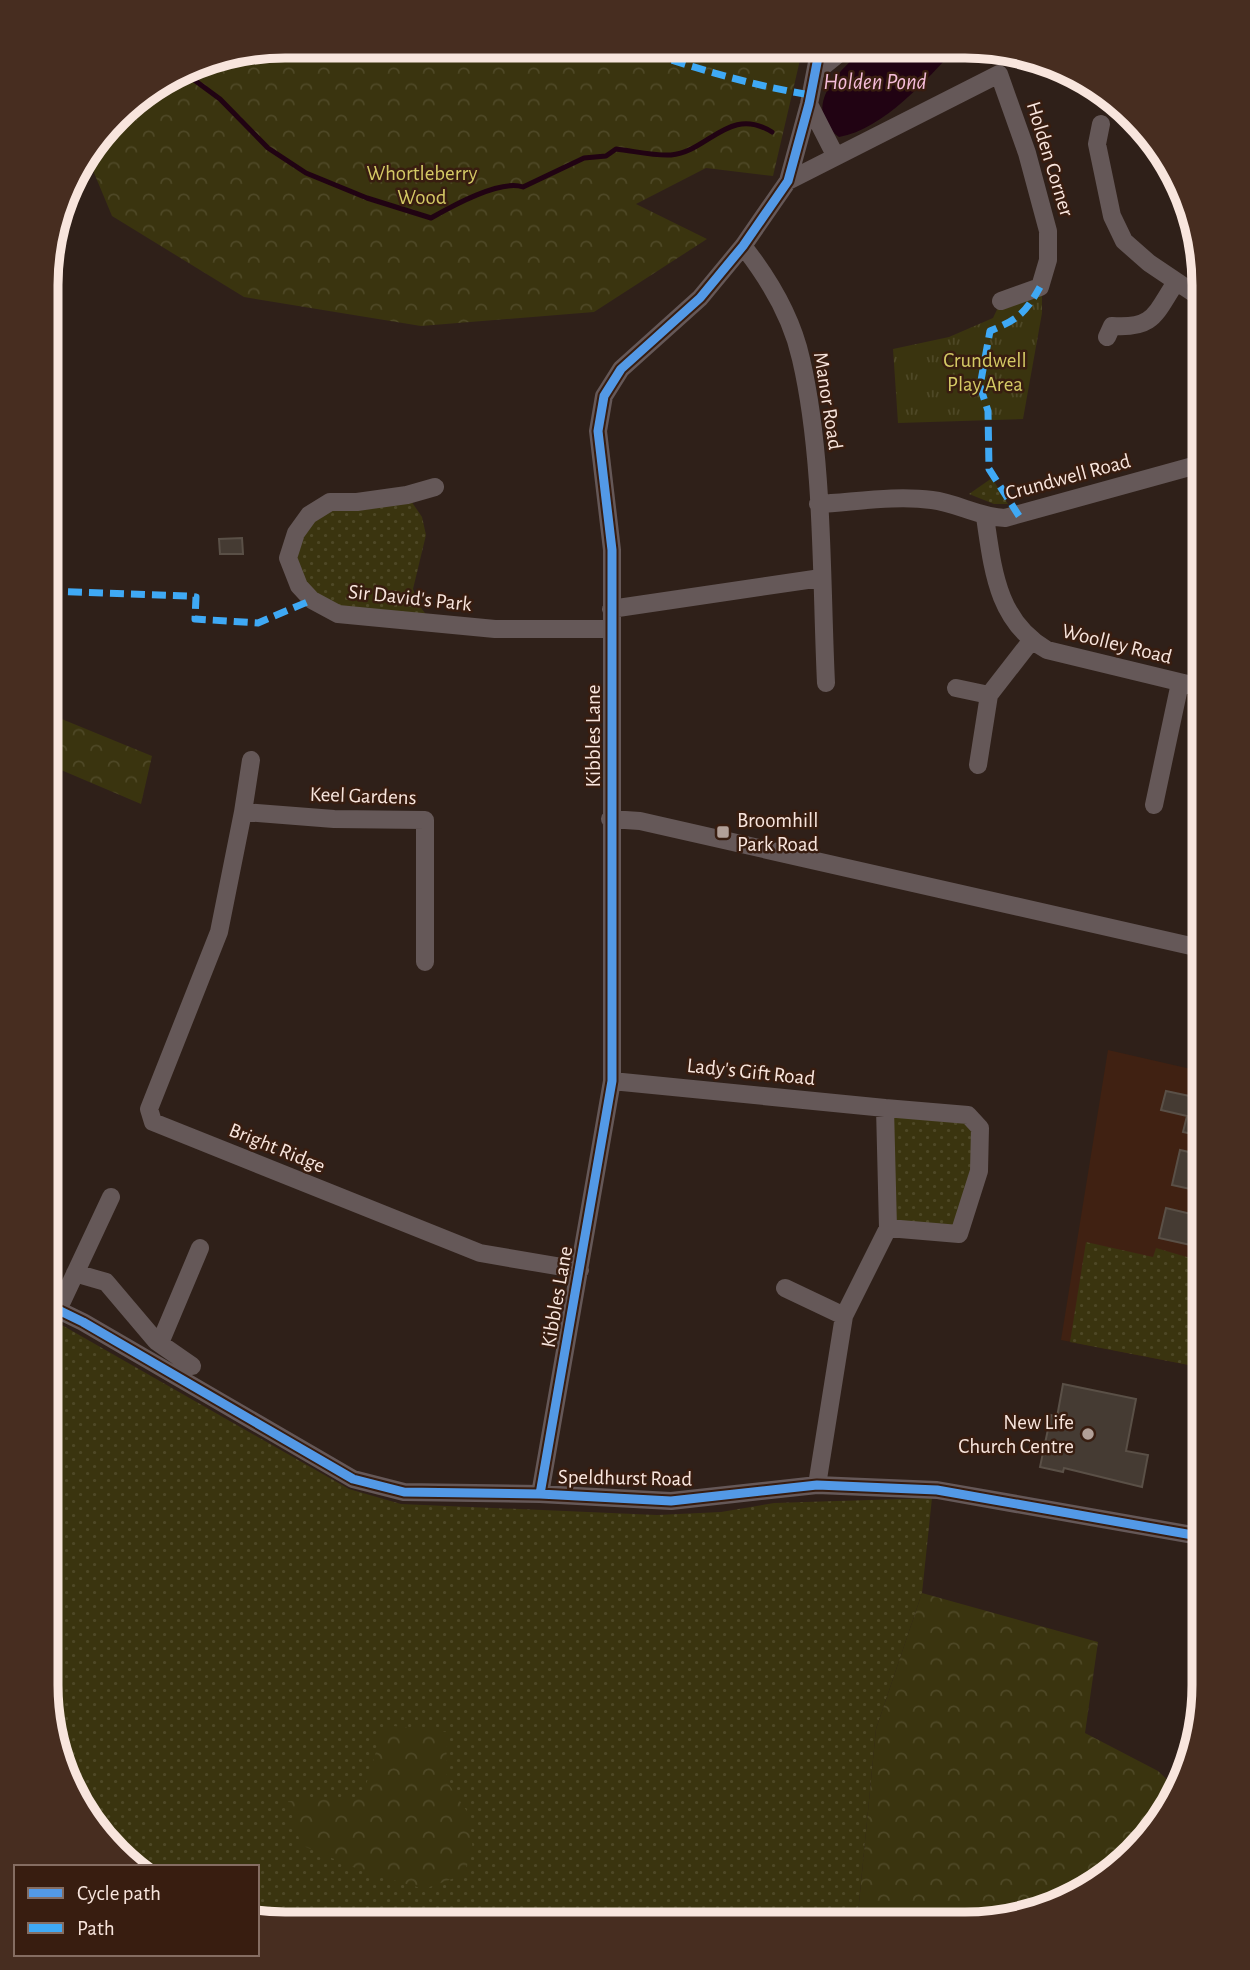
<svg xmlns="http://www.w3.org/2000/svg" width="1250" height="1970" font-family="'Alegreya Sans',sans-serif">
<defs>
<pattern id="grass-dots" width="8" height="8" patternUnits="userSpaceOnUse" patternTransform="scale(1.75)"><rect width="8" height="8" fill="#3a340f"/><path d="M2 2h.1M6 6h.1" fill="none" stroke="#4e4826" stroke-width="1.8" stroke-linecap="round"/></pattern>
<pattern id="forest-crowns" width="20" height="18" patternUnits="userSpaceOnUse" patternTransform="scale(1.75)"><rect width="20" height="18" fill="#3a340f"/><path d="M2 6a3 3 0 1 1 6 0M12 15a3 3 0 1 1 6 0" fill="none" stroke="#4e4826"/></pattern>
<pattern id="park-tufts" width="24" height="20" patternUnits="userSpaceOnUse" patternTransform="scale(1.75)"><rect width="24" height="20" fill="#3a340f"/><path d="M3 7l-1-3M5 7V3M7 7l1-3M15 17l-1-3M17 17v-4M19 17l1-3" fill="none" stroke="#4e4826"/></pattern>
</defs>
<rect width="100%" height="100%" fill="#2f2019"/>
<!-- built -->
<path fill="#402112" d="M1108,1050L1204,1072V1368L1061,1340Z"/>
<!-- grass -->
<path fill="url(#grass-dots)" d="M992,478L1008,504H994L969,494Z
M407,495L422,517L426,535L413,589L419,605L433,624L312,600L288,558L309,515Z
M885,1108L968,1115L980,1128L959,1234L888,1228Z
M1086,1242L1153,1257L1156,1248L1204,1262V1368L1070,1342Z
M46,1316L349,1489L401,1504L657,1515L721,1512L774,1503L932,1498L922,1593L876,1729L857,1924L257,1923V1867H133L64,1777L46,1685Z"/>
<!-- forest -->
<path fill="url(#forest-crowns)" d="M285,46L803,47L773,176L706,168L636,204L707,239L594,312L421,326L244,297L112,216L87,156L127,105L193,64Z
M47,713L152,756L141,804L47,764Z
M922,1593L1098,1642L1085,1733L1158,1771L1175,1787L1164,1819L1123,1865L1057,1906L966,1924H857L876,1729Z
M384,1725L447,1732L446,1780L468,1813L473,1850L463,1875L424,1889L365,1872L301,1845L288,1801L362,1798Z"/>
<!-- park -->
<path fill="url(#park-tufts)" d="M1042,291V313L1023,419L898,423L893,349L949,337L993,318L1001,301Z"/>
<!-- water -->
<path fill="#210313" d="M866,47H957C927,79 884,129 839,137C799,107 841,69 866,47Z"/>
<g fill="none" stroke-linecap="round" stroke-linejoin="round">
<!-- stream -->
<path stroke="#210313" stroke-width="5" d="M182,71L220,99L268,148L306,173L367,198L431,218C452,206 500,179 523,187L584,158L606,156L616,149C634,151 654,156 671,155C708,152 729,105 772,132"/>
</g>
<!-- building -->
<path fill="#453b33" stroke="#5a5047" stroke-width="2" d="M242,538L243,554H220L219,539Z
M1166,1091L1204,1099V1192L1172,1185L1180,1150L1198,1154L1201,1136L1183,1132L1187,1116L1161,1110Z
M1166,1208L1204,1217V1248L1159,1238Z
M1063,1384L1136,1399L1126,1451L1148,1455L1142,1487L1064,1468L1063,1472L1040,1467L1051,1415L1057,1417Z"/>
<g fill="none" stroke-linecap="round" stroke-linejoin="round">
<!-- minor -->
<path stroke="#655858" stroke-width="18" d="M816,72L847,47
M809,104L835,155
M1101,124L1097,144L1112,216L1124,241L1149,263L1204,300
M788,181L999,74L1027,153L1048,231V260L1040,287L1001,301
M743,246C769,279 792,318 801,359C824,458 821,581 826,683
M1107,337L1112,326C1154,329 1155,314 1176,282
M435,487L407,495L357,502H330L309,515L296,533L288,558L299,586L312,600L338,614L495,629H610
M818,504C855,502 895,495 932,500C957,503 979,517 1005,518L1204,463
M985,517C993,570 997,621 1047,650L1204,688
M611,609L821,578
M956,688L989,695
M978,765L989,695L1031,641
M1154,805L1180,683
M243,812L251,760
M610,819L640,821L1204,949
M425,962V820L334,819L243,812L219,932L149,1109L153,1122L480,1253L580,1270
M612,1081L885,1108L888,1228L844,1316L817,1485
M885,1108L968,1115L980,1128L979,1171L959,1234L888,1228
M75,1273L106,1282L156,1341L192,1366
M785,1288L844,1316
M46,1304L83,1322L353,1479L404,1492L540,1494L671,1501L817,1485L937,1490L1204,1537
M58,1310L111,1197
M160,1343L200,1248
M540,1494L612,1081V550L598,431L604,396L621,369L700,298L743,246L788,181L809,104L820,47"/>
<!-- quiet -->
<path stroke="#3fa9f5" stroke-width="7" stroke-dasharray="14 7" stroke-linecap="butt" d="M632,47C691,67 749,85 811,95
M1019,516L989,469L988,411L980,386L990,331C1018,319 1025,314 1040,287
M47,591L190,596L196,597L195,619L258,623L312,600"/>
<!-- cycleway casing -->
<g stroke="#381d10" stroke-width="13">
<path id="cycleway" d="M46,1304L83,1322L353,1479L404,1492L540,1494L671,1501L817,1485L937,1490L1204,1537
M540,1494L612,1081V550L598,431L604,396L621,369L700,298L743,246L788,181L809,104L820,47"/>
</g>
<!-- cycleway -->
<use href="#cycleway" stroke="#5399e6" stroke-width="9"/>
</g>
<!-- markers -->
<g fill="#b2a098" stroke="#381d10" stroke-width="2.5">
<rect x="716" y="825" width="14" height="14" rx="3.5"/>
<circle cx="1088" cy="1434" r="7"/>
</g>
<g text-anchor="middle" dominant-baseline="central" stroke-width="5" stroke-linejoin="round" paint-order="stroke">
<!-- street labels -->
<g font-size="21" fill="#f8e5dd" stroke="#381d10">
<text transform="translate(1050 159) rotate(73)">Holden Corner</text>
<text transform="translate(828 401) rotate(81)">Manor Road</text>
<text transform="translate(1068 477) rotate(-15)">Crundwell Road</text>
<text transform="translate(410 598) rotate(6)">Sir David's Park</text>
<text transform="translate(1117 644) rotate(14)">Woolley Road</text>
<text transform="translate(593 736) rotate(-90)">Kibbles Lane</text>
<text transform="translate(363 796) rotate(2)">Keel Gardens</text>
<text transform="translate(751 1072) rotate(6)">Lady's Gift Road</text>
<text transform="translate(277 1148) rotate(22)">Bright Ridge</text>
<text transform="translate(557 1297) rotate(-80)">Kibbles Lane</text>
<text transform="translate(625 1478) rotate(1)">Speldhurst Road</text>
</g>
<!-- park labels -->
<g font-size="21" fill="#d4c965" stroke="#381d10">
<text x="422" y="173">Whortleberry<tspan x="422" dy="24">Wood</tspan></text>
<text x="985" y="360">Crundwell<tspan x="985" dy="24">Play Area</tspan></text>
</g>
<!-- poi labels -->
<g font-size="21" fill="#f8e5dd" stroke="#381d10" text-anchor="start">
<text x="737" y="820">Broomhill<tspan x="737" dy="24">Park Road</tspan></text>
<text x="1074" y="1422" text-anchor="end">New Life<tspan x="1074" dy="24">Church Centre</tspan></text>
</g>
<!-- water labels -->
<g font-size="23" font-style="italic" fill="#f5bdda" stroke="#381d10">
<text x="875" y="82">Holden Pond</text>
</g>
</g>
<!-- crop -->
<path d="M0 0H1250V1970H0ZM285 58H965A227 227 0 0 1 1192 285V1685A227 227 0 0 1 965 1912H285A227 227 0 0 1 58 1685V285A227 227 0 0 1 285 58Z" fill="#472d20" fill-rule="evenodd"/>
<path fill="none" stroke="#f8e5dd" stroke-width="9" d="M285 58H965A227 227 0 0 1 1192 285V1685A227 227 0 0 1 965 1912H285A227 227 0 0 1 58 1685V285A227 227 0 0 1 285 58Z"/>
<!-- legend -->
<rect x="14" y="1865" width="245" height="91" fill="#381d10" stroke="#856d62" stroke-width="2"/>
<rect x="28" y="1888" width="35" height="10" fill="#5399e6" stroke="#856d62" stroke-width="2"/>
<text x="77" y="1900" font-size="21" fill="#f8e5dd">Cycle path</text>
<rect x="28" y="1923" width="35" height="10" fill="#3fa9f5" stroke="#856d62" stroke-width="2"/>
<text x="77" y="1935" font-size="21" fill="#f8e5dd">Path</text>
</svg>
